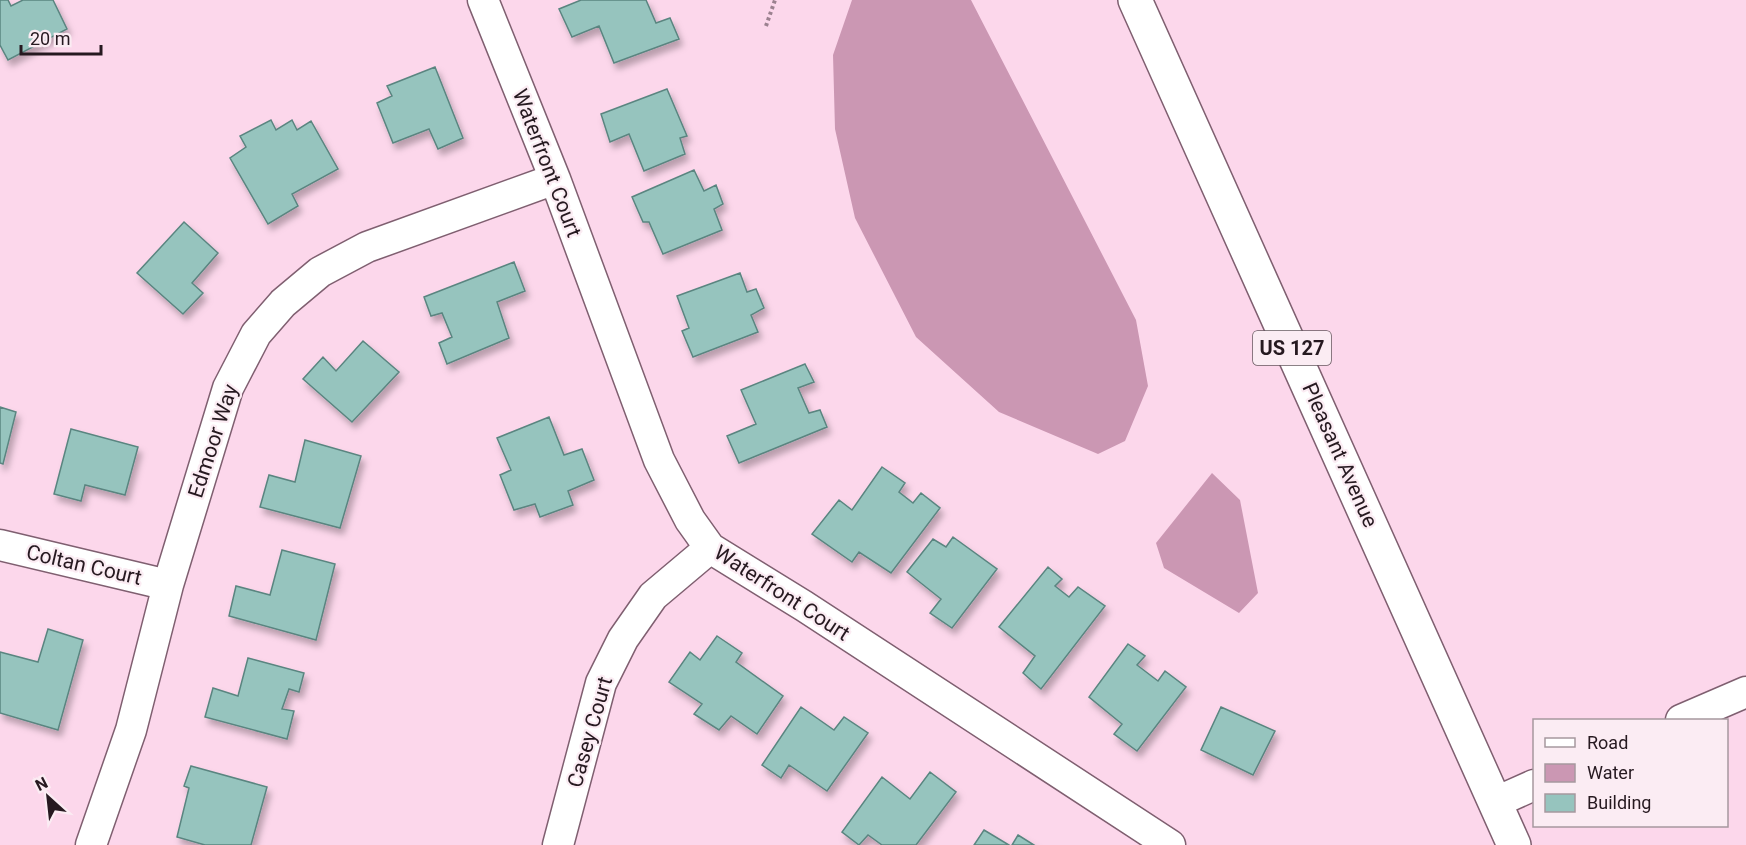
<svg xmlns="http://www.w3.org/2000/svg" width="1746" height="845" font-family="Roboto,sans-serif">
<defs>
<filter id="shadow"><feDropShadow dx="3.5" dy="6" stdDeviation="3" flood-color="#0004"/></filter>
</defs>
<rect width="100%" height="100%" fill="#fcd7eb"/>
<!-- water -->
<path fill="#cb97b3" d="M852,0H971L1136,320L1148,386L1125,441L1098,454L999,412L916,337L855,218L835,129L833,55Z
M1212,473L1240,500L1258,593L1239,613L1164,568L1156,543Z"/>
<!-- building -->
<path fill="#96c4be" stroke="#5a8580" stroke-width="1.5" filter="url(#shadow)" d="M0,0H8L11,6L23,0H53L67,29L8,60L0,45Z
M581,0H646L656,23L670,18L679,39L614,63L599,26L572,37L559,9Z
M435,67L463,138L438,149L429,129L393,143L377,103L392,96L387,86Z
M667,89L687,136L680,138L685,154L644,171L629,134L610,142L601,114Z
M271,120L276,130L292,120L297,130L311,121L338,169L292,194L298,206L268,224L230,158L246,147L240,136Z
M694,170L704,191L716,185L723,204L714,209L722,230L663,254L649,222H643L632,197Z
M184,222L218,253L192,283L203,293L183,314L137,273Z
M514,262L525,291L497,302L509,338L447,364L439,343L452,337L442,313L431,316L424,297Z
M740,273L747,292L756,289L764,308L751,315L758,332L693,357L682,331L689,328L677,296Z
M363,341L399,372L352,422L303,379L323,357L336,371Z
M805,364L814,382L798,388L809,413L820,410L827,427L739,463L727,436L756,424L741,390Z
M0,407L16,412L3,464L0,463Z
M549,417L564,455L582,449L594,480L568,491L573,505L540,517L535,504L514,510L500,475L511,470L497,438Z
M71,429L138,447L125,495L85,485L81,501L54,494Z
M305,440L361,456L340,528L260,507L269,475L295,482Z
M882,467L905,483L899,492L913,503L921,493L940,508L891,573L859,552L852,562L812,534L839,500L852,510Z
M953,537L997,569L952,628L930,613L941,599L907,572L933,539L946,547Z
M282,550L335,564L316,640L229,616L236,586L270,595Z
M1048,567L1062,579L1055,586L1069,597L1078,587L1105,606L1041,689L1023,673L1035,656L999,627Z
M48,629L83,640L58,730L0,713V652L38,662Z
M717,636L742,653L736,662L783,696L757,734L731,716L719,730L694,714L702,704L669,682L690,652L700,660Z
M1128,644L1145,656L1137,665L1158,681L1165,671L1186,687L1137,751L1114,734L1122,724L1089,697Z
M248,658L304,673L299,692L289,689L282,709L294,711L287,739L205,717L213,688L238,696Z
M801,707L834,730L844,717L868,733L827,791L789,765L781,778L762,765Z
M1221,707L1275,731L1253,775L1201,750Z
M191,766L267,787L251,845H205L177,837L189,788L184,786Z
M930,772L956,792L916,845H882L868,835L859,845L842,832L882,777L910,799Z
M984,830L1009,845H974Z
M1018,835L1034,845H1012Z"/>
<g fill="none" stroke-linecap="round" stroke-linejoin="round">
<!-- minor casing -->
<g stroke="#7f5f70" stroke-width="33">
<path id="minor" d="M483,0L555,179L659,460L690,520L710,548L804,606L1170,845
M0,545L168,585
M1681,720L1746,692
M1496,802L1534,785
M91,845L131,730L168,585L228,388L256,334L283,303L320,272L367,247L555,179
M558,845L601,683L623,639L653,596L710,548"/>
</g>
<!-- primary casing -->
<g stroke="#7f5f70" stroke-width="36">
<path id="primary" d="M1135,0L1514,845"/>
</g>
<!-- path -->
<path stroke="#9b818f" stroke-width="4" stroke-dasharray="3 3" stroke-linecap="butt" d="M766,26L775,0"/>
<!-- minor -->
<use href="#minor" stroke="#fff" stroke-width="30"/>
<!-- primary -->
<use href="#primary" stroke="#fff" stroke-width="33"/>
</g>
<g text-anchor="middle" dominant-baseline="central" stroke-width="4.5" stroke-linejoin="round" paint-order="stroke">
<!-- shield labels -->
<rect fill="#fbecf3" stroke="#66585f" stroke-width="1.5" x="1253" y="331" width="78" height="34" rx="4.5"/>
<g font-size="20" font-weight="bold" fill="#261920">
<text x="1292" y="348">US 127</text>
</g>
<!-- street labels -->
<g font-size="21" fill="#261920" stroke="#fbecf3">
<text transform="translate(547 163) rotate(69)">Waterfront Court</text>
<text transform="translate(213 441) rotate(-72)">Edmoor Way</text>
<text transform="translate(1340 455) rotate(66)">Pleasant Avenue</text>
<text transform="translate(84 565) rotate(13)">Coltan Court</text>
<text transform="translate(782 593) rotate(33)">Waterfront Court</text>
<text transform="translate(590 732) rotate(-74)">Casey Court</text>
</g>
</g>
<!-- legend -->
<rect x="1533" y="719" width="195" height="108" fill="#fbecf3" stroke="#a6989f" stroke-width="1.5"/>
<rect x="1545" y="738" width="30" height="9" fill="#ffffff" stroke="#a6989f" stroke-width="1.5"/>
<text x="1587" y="749" font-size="18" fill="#261920">Road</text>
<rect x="1545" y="764" width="30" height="18" fill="#cb97b3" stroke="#a6989f" stroke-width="1.5"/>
<text x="1587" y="779" font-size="18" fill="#261920">Water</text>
<rect x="1545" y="794" width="30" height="18" fill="#96c4be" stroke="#a6989f" stroke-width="1.5"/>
<text x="1587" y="809" font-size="18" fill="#261920">Building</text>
<!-- north arrow -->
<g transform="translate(48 797) rotate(333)" stroke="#fbecf3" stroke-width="4.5" paint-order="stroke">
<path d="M0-4.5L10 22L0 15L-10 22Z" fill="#261920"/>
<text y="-9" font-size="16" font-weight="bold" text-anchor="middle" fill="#261920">N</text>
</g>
<!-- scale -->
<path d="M21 45v9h80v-9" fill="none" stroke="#261920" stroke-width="3"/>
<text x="30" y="45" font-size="18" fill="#261920" stroke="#fbecf3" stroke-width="4.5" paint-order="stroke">20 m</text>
</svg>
